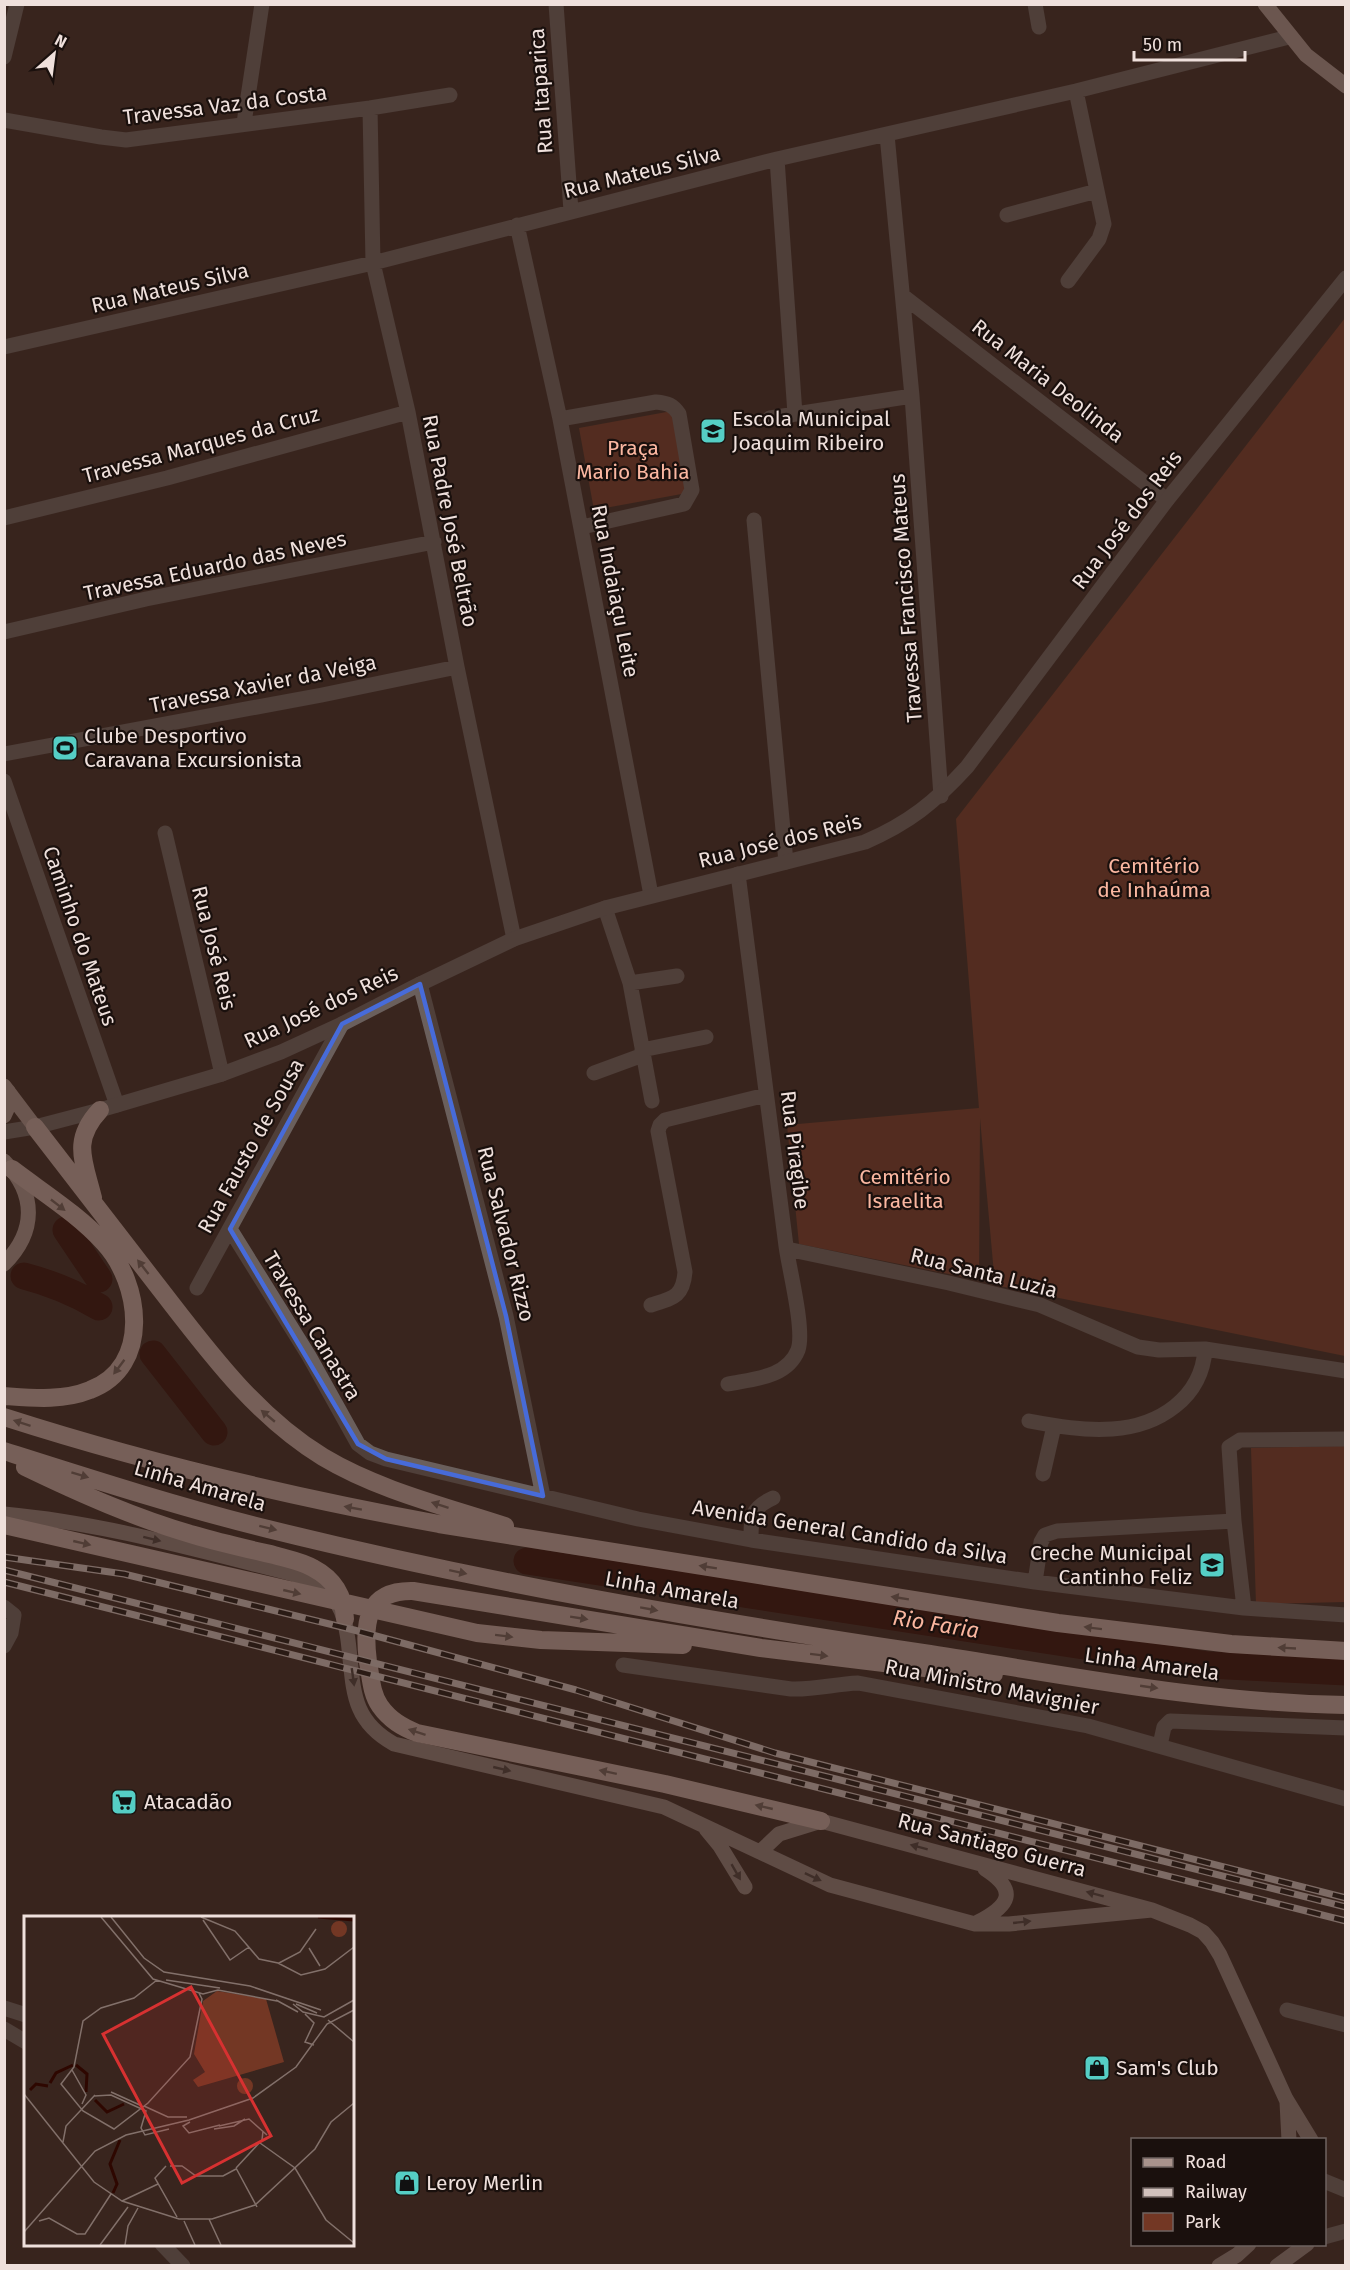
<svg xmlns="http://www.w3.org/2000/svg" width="1350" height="2270" font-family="'Fira Sans',sans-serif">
<rect width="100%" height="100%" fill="#39251e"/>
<!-- green -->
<path fill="#733724" d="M1345,318V1356L995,1285L980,1118L979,1280L799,1244L787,1125L979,1108L956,819Z
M672,411L687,493L594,510L579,428Z
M1345,1446V1602L1256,1604L1251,1448Z"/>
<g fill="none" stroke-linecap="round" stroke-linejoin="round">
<!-- river -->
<path stroke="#2e0700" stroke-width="27" d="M66,1230L99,1279
M24,1276C51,1283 75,1293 99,1307
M153,1354L214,1432
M527,1561L1208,1665L1346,1672"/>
<!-- minor -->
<path stroke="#6a5f5c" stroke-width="15" d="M556,4L571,211
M1035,4L1039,27
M4,57L17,4
M370,108L373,263L408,412L457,667L514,939
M4,120L101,137L126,140L370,108L450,95
M244,123L262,4
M887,135L912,396L941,796
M777,159L795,414
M1007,215L1097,191
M517,225L560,419L651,895
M1068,281L1099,239L1104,224L1076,91
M903,296L1167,500
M4,347L373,263L777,159L1076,91L1289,37
M770,418L912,396
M560,419L656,402C668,403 673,405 679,414L692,490L684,504L582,527
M4,518L167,478L408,412
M754,520L786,862
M4,632L146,599L434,542
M4,754L322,695L457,667
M4,781L117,1105
M165,833L222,1074
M605,908L630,983L652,1101
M630,983L677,976
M420,984L506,1316L543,1496
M642,1050L706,1037
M594,1073L643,1055
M230,1229L309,1356L358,1444L370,1453L386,1459L638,1519L751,1540L1035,1582L1244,1608L1346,1615
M787,1249L949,1283L1040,1305L1138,1347L1159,1350L1205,1349L1346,1371
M197,1288L342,1024
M651,1305C673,1298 683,1297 685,1272L658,1131L660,1125L665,1120L766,1095
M728,1384C753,1379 787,1378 798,1350C805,1330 789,1269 786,1246C770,1122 754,998 738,874
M1029,1421C1056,1426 1084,1431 1112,1429C1159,1426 1202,1398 1205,1349
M1043,1474L1054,1426
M751,1540C751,1517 751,1508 773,1498
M1035,1582L1041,1542L1045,1535L1057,1531L1234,1521
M4,1607L14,1615L11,1633L4,1646
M1244,1608L1234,1521L1229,1447L1240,1440L1346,1439
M623,1665L791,1689C814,1690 835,1684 858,1683L1088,1726L1346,1799
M1160,1745L1164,1727L1170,1721L1346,1728
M1287,2010L1346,2025
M1324,2181L1346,2190
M1324,2237L1346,2231"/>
<!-- tertiary -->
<path stroke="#6a5f5c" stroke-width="15" d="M4,1132L35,1127L100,1110L222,1074L281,1052L342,1024L420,984L514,939L605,908L865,842C909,823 935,802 967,767L1167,500L1346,278
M4,2008L26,2015
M4,2029L26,2042
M162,2244L183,2266"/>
<!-- secondary -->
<path stroke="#8e7c77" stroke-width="15" d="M4,1514C103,1523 197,1550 293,1574C310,1581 327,1589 338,1605C345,1616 346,1628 348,1640C354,1686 349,1719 394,1744L664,1807L830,1885L975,1924H1009L1152,1910
M706,1829L720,1846L745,1887
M760,1852L779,1834L821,1821L1152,1910L1190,1925L1203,1932L1212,1942L1220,1955L1286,2099L1311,2140
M978,1922C1009,1906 1019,1891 985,1869
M1287,2102L1289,2140
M1219,2266L1237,2255L1249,2244
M1277,2266L1307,2244"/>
<!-- primary -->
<path stroke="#a9938c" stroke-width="15" d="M1265,4L1306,55L1346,86
M4,1086L35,1127
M4,1116L9,1105L8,1091
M4,1161C37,1194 36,1232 4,1264"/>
<!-- motorway -->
<path stroke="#c2a79f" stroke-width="18" d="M35,1127C76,1180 117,1233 157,1285C206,1348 254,1415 323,1457C378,1490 444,1506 505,1526
M93,1198C84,1161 71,1141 100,1110
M4,1396C33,1398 63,1401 90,1390C152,1367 141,1283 104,1243C79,1215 42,1192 12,1169
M4,1417C147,1463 292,1497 439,1524L1058,1623L1231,1644L1346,1651
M4,1451C92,1479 179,1507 268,1529C486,1583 708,1621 930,1654C1067,1675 1206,1703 1346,1705
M25,1467C81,1494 135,1518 194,1535C221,1543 248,1549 274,1555C287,1559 301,1561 313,1568C334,1579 344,1595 345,1619
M4,1525L477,1633L541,1640L683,1645
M821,1821L665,1784L417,1733C402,1727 390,1720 380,1706C371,1693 371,1677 368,1662C363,1623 366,1590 413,1591L761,1648L966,1673L994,1674"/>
<!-- rail casing -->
<g stroke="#d1c1bc" stroke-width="7">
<path id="rail" d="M4,1557L124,1574L354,1630L576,1690L775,1753L1346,1898
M4,1570L1346,1907
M4,1582L1346,1921"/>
</g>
<!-- rail -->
<use href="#rail" stroke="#1a100d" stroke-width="4.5" stroke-dasharray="14" stroke-linecap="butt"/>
</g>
<!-- one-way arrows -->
<defs><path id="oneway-solid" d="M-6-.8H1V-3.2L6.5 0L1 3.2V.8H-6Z" transform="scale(1.5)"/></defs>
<g fill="#6e5c56">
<use href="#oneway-solid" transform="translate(58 1205) rotate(38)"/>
<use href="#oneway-solid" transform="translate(143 1267) rotate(-128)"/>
<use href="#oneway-solid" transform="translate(119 1367) rotate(127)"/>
<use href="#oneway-solid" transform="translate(268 1416) rotate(-140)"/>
<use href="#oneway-solid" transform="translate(22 1423) rotate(-162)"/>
<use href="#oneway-solid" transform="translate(80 1475) rotate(17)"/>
<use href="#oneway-solid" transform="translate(440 1505) rotate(-162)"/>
<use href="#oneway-solid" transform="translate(353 1508) rotate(-170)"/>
<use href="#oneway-solid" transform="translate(268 1528) rotate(14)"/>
<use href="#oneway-solid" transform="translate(82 1543) rotate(13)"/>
<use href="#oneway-solid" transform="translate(708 1567) rotate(-171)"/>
<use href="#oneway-solid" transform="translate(458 1572) rotate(12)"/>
<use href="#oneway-solid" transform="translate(292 1592) rotate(13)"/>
<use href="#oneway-solid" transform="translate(900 1598) rotate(-171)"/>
<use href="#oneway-solid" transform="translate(649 1609) rotate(10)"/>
<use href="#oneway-solid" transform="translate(579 1618) rotate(9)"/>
<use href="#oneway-solid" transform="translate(1093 1628) rotate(-173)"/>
<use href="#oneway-solid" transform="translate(504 1636) rotate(7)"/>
<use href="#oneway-solid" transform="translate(1287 1648) rotate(-177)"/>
<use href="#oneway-solid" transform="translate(819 1655) rotate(7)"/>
<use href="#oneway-solid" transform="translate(1149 1687) rotate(8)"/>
<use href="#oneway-solid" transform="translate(417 1732) rotate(-162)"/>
<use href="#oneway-solid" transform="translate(608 1772) rotate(-168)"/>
<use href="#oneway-solid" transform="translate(764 1807) rotate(-167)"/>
</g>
<g fill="#483b37">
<use href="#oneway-solid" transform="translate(152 1539) rotate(14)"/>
<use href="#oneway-solid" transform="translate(353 1677) rotate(82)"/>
<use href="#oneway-solid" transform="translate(502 1769) rotate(13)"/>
<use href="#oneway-solid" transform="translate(919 1847) rotate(-165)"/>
<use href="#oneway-solid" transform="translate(736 1872) rotate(60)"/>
<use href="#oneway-solid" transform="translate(813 1877) rotate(25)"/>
<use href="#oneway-solid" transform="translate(1095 1894) rotate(-165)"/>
<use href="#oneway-solid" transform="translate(1022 1922) rotate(-6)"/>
</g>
<!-- marked area -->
<path d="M0 0H1350V2270H0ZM420,984L506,1316L543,1496L386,1459L358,1444L230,1229L342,1024Z" fill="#39251e" fill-opacity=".55" fill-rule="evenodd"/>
<path fill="none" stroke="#476bd9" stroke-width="4.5" stroke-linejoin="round" d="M420,984L506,1316L543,1496L386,1459L358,1444L230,1229L342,1024Z"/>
<!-- icons -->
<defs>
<g id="school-square" transform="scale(1.35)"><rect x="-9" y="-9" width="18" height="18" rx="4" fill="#55cec5" stroke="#1a100d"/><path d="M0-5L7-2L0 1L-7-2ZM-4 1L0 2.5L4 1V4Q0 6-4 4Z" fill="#111"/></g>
<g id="stadium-square" transform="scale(1.35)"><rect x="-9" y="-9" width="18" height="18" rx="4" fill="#55cec5" stroke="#1a100d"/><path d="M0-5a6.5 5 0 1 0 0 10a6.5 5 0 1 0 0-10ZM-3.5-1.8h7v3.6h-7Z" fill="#111"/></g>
<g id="supermarket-square" transform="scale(1.35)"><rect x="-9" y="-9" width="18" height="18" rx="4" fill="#55cec5" stroke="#1a100d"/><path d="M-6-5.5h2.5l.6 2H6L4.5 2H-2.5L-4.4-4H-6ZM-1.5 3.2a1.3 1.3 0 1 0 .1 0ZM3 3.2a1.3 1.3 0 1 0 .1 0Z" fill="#111"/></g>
<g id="shop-square" transform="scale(1.35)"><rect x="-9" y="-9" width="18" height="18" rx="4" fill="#55cec5" stroke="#1a100d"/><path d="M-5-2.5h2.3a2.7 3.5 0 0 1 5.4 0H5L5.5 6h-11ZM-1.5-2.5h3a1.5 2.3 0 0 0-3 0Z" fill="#111"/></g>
</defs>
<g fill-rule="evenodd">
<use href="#school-square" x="713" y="431"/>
<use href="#stadium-square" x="65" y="748"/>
<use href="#school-square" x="1212" y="1565"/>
<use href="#supermarket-square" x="124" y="1802"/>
<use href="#shop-square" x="1097" y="2068"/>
<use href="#shop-square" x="407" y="2183"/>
</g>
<g text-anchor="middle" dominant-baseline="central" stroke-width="4.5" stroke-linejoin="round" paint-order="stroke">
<!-- street labels -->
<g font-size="21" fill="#efe0dc" stroke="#1a100d">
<text transform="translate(541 91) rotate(-94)">Rua Itaparica</text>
<text transform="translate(225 105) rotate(-7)">Travessa Vaz da Costa</text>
<text transform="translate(642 172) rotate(-14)">Rua Mateus Silva</text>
<text transform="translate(170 288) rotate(-13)">Rua Mateus Silva</text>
<text transform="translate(1048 381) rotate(38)">Rua Maria Deolinda</text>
<text transform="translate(201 445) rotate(-15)">Travessa Marques da Cruz</text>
<text transform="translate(1127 520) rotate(-53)">Rua José dos Reis</text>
<text transform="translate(450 521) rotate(79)">Rua Padre José Beltrão</text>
<text transform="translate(215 566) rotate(-12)">Travessa Eduardo das Neves</text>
<text transform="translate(615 591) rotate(79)">Rua Indaiaçu Leite</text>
<text transform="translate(906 598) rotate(-94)">Travessa Francisco Mateus</text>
<text transform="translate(263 684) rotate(-11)">Travessa Xavier da Veiga</text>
<text transform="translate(780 841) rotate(-14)">Rua José dos Reis</text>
<text transform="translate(80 936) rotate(71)">Caminho do Mateus</text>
<text transform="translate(214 948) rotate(76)">Rua José Reis</text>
<text transform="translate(321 1007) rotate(-25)">Rua José dos Reis</text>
<text transform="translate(251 1146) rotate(-61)">Rua Fausto de Sousa</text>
<text transform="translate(795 1150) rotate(83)">Rua Piragibe</text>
<text transform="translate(506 1234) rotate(76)">Rua Salvador Rizzo</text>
<text transform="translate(984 1273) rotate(14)">Rua Santa Luzia</text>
<text transform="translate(312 1326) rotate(59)">Travessa Canastra</text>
<text transform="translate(200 1486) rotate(16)">Linha Amarela</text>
<text transform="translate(850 1532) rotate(9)">Avenida General Candido da Silva</text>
<text transform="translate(672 1590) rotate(10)">Linha Amarela</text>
<text transform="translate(1152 1664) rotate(8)">Linha Amarela</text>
<text transform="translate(992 1687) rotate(11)">Rua Ministro Mavignier</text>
<text transform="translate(992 1845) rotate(15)">Rua Santiago Guerra</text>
</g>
<!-- poi labels -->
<g font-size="21" fill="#efe0dc" stroke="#1a100d" text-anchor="start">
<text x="732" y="419">Escola Municipal<tspan x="732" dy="24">Joaquim Ribeiro</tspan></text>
<text x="84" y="736">Clube Desportivo<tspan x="84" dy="24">Caravana Excursionista</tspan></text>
<text x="1192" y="1553" text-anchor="end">Creche Municipal<tspan x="1192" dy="24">Cantinho Feliz</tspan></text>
<text x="144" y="1802">Atacadão</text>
<text x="1116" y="2068">Sam's Club</text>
<text x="426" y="2183">Leroy Merlin</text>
</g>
<!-- park labels -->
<g font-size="21" fill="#fbb7a1" stroke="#1a100d">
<text x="633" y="448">Praça<tspan x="633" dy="24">Mario Bahia</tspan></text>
<text x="1154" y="866">Cemitério<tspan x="1154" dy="24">de Inhaúma</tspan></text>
<text x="905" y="1177">Cemitério<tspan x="905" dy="24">Israelita</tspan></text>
</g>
<!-- water labels -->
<g font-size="22" font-style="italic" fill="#fab69f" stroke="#1a100d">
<text transform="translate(936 1624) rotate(9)">Rio Faria</text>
</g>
</g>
<!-- overview -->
<g transform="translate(24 1916)">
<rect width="330" height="330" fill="#39251e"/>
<path d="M307 13a8 8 0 1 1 16 0a8 8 0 1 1-16 0ZM193,75L242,83L260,146L174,171L169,164L181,156L170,138L179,85ZM213 170a8 8 0 1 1 16 0a8 8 0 1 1-16 0Z" fill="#733724"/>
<path fill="none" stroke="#2e0700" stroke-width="3" d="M294,1L330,4M52,149L63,158L62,176M26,167L32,157L49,149M6,174L12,168L24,170M71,184L83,196L100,188M89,277L93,268L86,248L96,224"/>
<path fill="none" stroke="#82706a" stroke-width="1.5" d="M77,1L129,63L179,78L194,74L253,85M87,1L120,42L140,56L226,70L297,94M177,1L211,15L235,43L254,47L277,59L301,53L330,31M179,4L206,44L225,31M285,32L296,50M255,47L276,36L292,13M133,64L110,82L77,92L59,105L50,151L37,168L59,195L90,213L124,187L166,141L178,83L175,77M142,64L196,72M252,84L274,96M269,88L279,96L300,101L330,84M272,88L293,97M281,98L290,107L281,126L290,129M304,104L330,126M48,154L62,179L58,188M87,176L118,190M0,178L70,266L98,285L155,303H188L231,289L291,233L307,206L330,187M70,180L87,179L122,195L117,212L121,219L145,213M120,190L144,201H163M166,206L159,210L165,217L196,209M195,210L225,203L243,219M190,213L210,210L221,203M39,226L42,210L71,179M236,227L271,252L302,304L330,327M142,250L131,262L153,301M146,250H158L172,260H199L212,253M212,252L238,224L239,215M212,252L233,291M98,285L134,268M185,303L197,329M15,305L25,302L53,318H61L87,278M160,305L171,329M0,316L71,235L102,219L165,204L229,182L272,151L303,108L330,94M76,329L104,291M101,329L104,310L114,292"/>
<path fill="#d73131" fill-opacity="0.15" stroke="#d73131" stroke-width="3" d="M167,71L247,220L158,267L79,118Z"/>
<rect width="330" height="330" fill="none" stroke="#efe0dc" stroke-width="3"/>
</g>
<!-- border -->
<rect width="1350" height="2270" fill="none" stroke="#efe0dc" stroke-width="12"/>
<!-- legend -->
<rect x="1131" y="2138" width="195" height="108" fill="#1a100d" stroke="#6f6360" stroke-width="1.5"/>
<rect x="1143" y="2158" width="30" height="9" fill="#a9938c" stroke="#6f6360" stroke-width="1.5"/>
<text x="1185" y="2168" font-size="18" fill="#efe0dc">Road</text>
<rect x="1143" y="2188" width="30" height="9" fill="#d1c1bc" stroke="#6f6360" stroke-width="1.5"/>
<text x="1185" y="2198" font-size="18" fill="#efe0dc">Railway</text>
<rect x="1143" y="2213" width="30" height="18" fill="#733724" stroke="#6f6360" stroke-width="1.5"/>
<text x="1185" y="2228" font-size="18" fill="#efe0dc">Park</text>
<!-- north arrow -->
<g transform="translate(54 54) rotate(28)" stroke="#1a100d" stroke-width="4.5" paint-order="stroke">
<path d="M0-4.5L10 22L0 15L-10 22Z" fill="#efe0dc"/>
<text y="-9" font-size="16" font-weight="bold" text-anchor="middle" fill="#efe0dc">N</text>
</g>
<!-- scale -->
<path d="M1134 51v9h111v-9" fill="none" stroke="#efe0dc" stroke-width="3"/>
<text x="1143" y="51" font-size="18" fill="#efe0dc" stroke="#1a100d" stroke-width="4.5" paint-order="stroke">50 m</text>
</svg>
